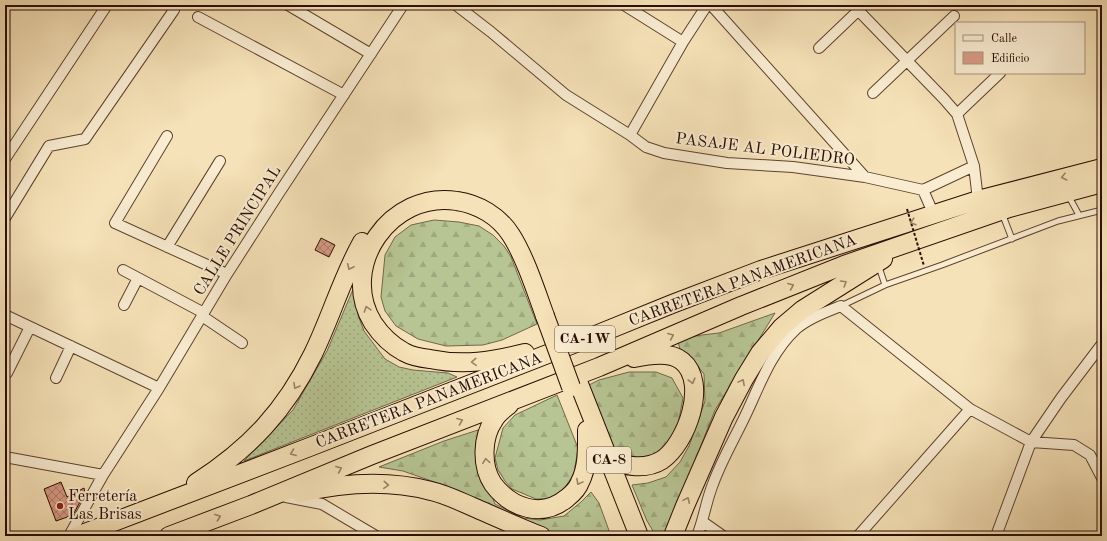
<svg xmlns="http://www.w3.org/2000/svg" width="1107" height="541" font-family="'Old Standard TT',serif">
<defs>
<pattern id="grass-dots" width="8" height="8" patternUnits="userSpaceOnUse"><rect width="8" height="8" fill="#b7c493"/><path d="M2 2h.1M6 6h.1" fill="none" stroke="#9ea77d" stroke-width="1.8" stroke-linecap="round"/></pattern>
<pattern id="forest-firs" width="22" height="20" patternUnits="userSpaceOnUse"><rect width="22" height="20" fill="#b7c493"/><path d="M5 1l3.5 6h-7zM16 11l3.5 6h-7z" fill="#9ea77d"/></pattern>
<pattern id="building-cross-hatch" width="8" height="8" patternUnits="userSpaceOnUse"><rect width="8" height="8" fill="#d89a86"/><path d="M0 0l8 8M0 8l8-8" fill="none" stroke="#af7c6b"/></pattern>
</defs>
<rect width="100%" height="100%" fill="#f6e2b8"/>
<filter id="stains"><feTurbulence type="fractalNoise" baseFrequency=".005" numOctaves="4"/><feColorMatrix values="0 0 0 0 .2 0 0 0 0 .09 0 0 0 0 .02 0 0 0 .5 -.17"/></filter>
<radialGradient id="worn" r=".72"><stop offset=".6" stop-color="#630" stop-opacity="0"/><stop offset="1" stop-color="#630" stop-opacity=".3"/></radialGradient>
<!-- grass -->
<path fill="url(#grass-dots)" stroke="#71684a" d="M354,287L358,315L364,331L385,359L399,367L413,370L448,373L457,377L244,461L293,410L327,351Z"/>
<!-- forest -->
<path fill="url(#forest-firs)" stroke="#71684a" d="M434,220L459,222L479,226L493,235L504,246L511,257L537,324L502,340L483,345L446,346L418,339L396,326L385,311L381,297L385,255L395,237L411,225Z
M775,313L715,410L665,536H656L647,521L632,485L648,483L666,477L680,462L689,446L705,401L704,374L693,360L680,349L677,338L719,333Z
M629,372H656L672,378L683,398L676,435L657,455L647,458L631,457L615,450L589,385L599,380Z
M557,395L578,448L574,474L563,490L555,496L546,499H536L512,489L505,481L498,470L495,458L503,428L515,415Z
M478,430L479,464L495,504L523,518L540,520L564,516L581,502L591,492L599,503L611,536H550L440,484L403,471L379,467L444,441Z"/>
<!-- building -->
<path fill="url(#building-cross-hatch)" stroke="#2b0d00" d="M321,238L335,245L329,257L315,250Z
M61,482L67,497L84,488L85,493L73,515L56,521L44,489Z"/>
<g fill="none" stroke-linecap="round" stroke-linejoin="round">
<!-- lane casing -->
<g stroke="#5e422e" stroke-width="7">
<path id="lane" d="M1068,195L1079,215
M1002,213L1012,239
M879,267L885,285
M841,306L885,285L942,265L1058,221L1102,210"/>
</g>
<!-- street casing -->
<g stroke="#5e422e" stroke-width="12">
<path id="street" d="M288,5L371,54
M456,5L491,32L566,95L630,135L646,147L664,153L727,163L793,167L865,177L923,190L934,215
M624,5L683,42
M711,5L865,177
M853,5L944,99L957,114L974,166L978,200
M198,17L344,95
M819,48L864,5
M873,93L954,16
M957,114L1000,73
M630,135L683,42L707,5
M167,136L115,223L227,274
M5,159L107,5
M923,190L974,166
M5,218L49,146L85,139L174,10
M167,247L220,161
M123,270L204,313
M124,305L138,278
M5,315L159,388
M202,316L242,343
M7,373L30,327
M56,378L71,346
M5,457L103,475
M286,497L322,504L376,536
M703,522L723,536
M69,536L103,475L159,388L227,274L279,193L403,5
M697,536C704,519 706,501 713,484C722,459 736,436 747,412C760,384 772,351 796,329C809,318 826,312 841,306L970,409L1031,442L1074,445L1090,455L1102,478
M858,536L970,409
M996,536L1031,442L1061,398L1102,344"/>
</g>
<!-- highway casing -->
<g stroke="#2b0d00" stroke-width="20">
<path id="highway" d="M525,353C492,361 464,366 430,359C421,358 411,356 404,352C391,345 381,335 373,323C338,266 391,190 457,201C478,204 499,216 511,235C525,257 536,291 545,316
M579,384L639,536
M509,405C504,409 497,414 494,420C482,437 481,466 493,484C511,508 542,519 567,498C572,494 578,488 580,482C588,467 587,447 587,430
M609,459C625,467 646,470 662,460C686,444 709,383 682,361C670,351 648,355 634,358
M196,483C250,448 285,411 313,354C331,317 342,278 362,242
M300,493C342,483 389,480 431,491C445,494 459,501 473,507C496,517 518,527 541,536
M77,536L307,448L581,341L672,304L761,270L978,200L1102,168
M169,536L251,505L372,455L599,367L741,306L844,265L1009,208L1102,183
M673,536L685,506L724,417L744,379L760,353L782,327L802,310L883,259"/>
</g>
<!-- lane -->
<use href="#lane" stroke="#f9ecd1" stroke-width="5"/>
<!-- street -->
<use href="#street" stroke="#f9ecd1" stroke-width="10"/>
<!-- highway -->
<use href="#highway" stroke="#f6e2b8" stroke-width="18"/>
<!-- highway-bridge casing -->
<g stroke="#2b0d00" stroke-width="20" stroke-linecap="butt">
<path id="highway-bridge" d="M545,316L571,387"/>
</g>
<!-- path-bridge -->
<path stroke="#2b0d00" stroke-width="2" stroke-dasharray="3 2" stroke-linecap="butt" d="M907,209L924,266"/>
<!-- highway-bridge -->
<use href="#highway-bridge" stroke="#f6e2b8" stroke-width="18"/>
</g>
<!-- one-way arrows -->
<defs><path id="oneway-chevron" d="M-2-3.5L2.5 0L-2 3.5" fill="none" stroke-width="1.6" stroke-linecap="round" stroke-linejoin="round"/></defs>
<g stroke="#9b8265">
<use href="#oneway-chevron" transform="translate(1064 177) rotate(166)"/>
<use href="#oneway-chevron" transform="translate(913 222) rotate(163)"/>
<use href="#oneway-chevron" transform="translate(350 267) rotate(115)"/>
<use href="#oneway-chevron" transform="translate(844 283) rotate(-31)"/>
<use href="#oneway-chevron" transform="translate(791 286) rotate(-22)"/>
<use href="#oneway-chevron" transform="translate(367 309) rotate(-108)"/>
<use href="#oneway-chevron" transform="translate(671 336) rotate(-23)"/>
<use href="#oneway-chevron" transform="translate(474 362) rotate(176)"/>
<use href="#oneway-chevron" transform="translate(692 381) rotate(75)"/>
<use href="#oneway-chevron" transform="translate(742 382) rotate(-62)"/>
<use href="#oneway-chevron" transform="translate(296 386) rotate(120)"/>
<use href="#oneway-chevron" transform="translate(460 421) rotate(-21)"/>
<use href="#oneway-chevron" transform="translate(293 453) rotate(159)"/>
<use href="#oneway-chevron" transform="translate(486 461) rotate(-98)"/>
<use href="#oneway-chevron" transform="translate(339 469) rotate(-23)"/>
<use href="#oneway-chevron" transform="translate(579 482) rotate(118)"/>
<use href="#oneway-chevron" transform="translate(386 485) rotate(4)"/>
<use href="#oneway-chevron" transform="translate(687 500) rotate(-66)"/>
<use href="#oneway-chevron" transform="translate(218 517) rotate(-20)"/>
</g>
<!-- markers -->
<circle fill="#8f2418" stroke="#f9ecd1" stroke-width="1.5" cx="60" cy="506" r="4"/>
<g text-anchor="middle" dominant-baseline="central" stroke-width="4" stroke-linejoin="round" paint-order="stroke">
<!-- shield labels -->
<g fill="#f9ecd1" stroke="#69503f" stroke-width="1">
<rect x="555" y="326" width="60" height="26" rx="3"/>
<rect x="587" y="447" width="44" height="26" rx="3"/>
</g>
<g font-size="15" font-weight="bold" fill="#2b0d00">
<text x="585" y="339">CA-1W</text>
<text x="609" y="460">CA-8</text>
</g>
<!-- street labels -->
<g font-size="16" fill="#2b0d00" stroke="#f9ecd1">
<text transform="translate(765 150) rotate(7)">PASAJE AL POLIEDRO</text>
<text transform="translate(238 231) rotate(-58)">CALLE PRINCIPAL</text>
<text transform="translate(743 281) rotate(-20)">CARRETERA PANAMERICANA</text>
<text transform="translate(429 401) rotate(-21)">CARRETERA PANAMERICANA</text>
</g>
<!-- poi labels -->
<g font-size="16" fill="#2b0d00" stroke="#f9ecd1" text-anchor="start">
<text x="68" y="497">Ferretería<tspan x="68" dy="18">Las Brisas</tspan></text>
</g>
</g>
<!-- margin -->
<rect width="1107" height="541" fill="none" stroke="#f6e2b8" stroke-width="20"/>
<rect x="6" y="6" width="1095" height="529" fill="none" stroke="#2b0d00" stroke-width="2"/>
<rect x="10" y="10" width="1087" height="521" fill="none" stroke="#2b0d00"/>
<!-- legend -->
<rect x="955" y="22" width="130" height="52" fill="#f9ecd1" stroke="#a7937d"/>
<rect x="963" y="35" width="20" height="6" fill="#f9ecd1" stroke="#a7937d"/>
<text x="991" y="42" font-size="12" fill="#2b0d00">Calle</text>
<rect x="963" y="52" width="20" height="12" fill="#d89a86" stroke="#a7937d"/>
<text x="991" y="62" font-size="12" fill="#2b0d00">Edificio</text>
<rect width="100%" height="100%" filter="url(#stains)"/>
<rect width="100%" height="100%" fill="url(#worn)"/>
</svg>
